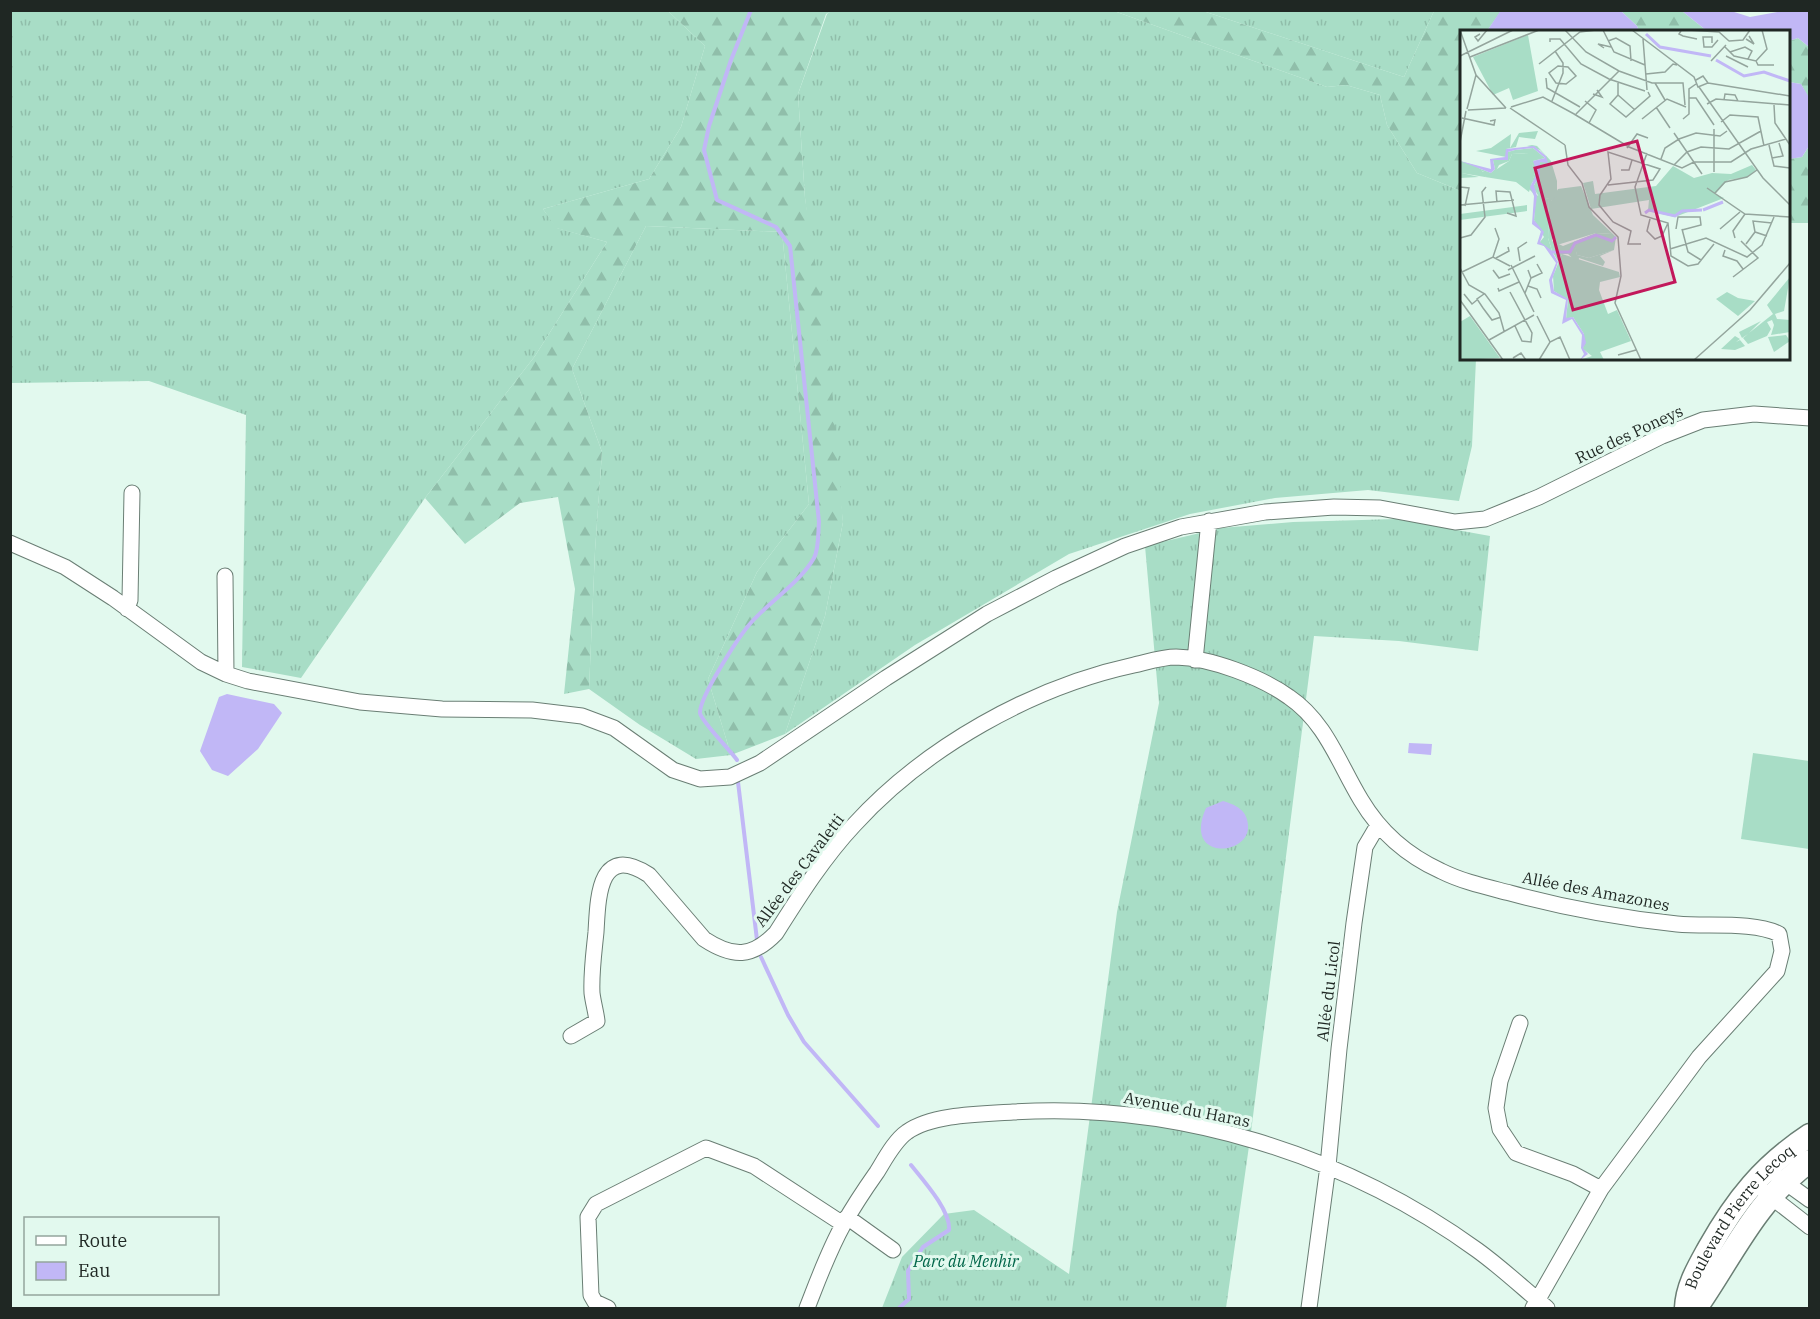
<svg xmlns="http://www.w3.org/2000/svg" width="1820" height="1319" font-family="'IBM Plex Serif',serif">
<defs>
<pattern id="grass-tufts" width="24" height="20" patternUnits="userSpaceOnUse" patternTransform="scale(1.5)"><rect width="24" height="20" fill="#a8ddc6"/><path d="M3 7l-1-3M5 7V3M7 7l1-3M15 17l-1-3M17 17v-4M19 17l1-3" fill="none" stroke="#90beaa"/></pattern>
<pattern id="forest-firs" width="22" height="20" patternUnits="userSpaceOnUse" patternTransform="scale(1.5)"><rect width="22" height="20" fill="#a8ddc6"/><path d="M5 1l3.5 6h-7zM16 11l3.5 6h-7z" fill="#90beaa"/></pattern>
</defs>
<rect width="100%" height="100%" fill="#e2f9ee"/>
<!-- grass -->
<path fill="url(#grass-tufts)" d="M832,10L1114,11L1327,87L1346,85L1380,95L1387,125L1417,173L1461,191L1462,358L1476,359L1472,446L1459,501L1368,490L1275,498L1190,514L1069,554L915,645L785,734L825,616L843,522L805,198L798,94L827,14Z
M10,11H668L705,46L681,127L649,179L543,209L557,228L607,242L535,356L425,498L301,678L242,667L246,415L149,381L11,383Z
M1203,11H1434L1404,77Z
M646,226L782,232L809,504L757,572L708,679L731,755L696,759L640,725L589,689L595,551L602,452L572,369Z
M1396,519L1490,536L1478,651L1399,641L1314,636L1251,1132L1226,1308H882L902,1257L944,1214L974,1210L1069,1274L1117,912L1159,703L1145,546L1221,528L1293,522Z"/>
<!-- forest -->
<path fill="url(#forest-firs)" d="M668,11H832L826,14L798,94L805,198L829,351L843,522L825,616L785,734L731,755L708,679L757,572L809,504L782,232L646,226L572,369L602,452L595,551L589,689L564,694L575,589L558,497L520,503L465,544L425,498L535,356L607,242L556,228L543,209L649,179L681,127L705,46Z
M1114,11H1203L1404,77L1434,11H1501L1487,31L1462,32L1461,191L1417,173L1387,125L1380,95L1346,85L1327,87Z
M1621,11H1682L1707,31H1639L1637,26Z
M1798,38L1809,47V99L1801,84L1789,82V41Z
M1809,146V223H1789L1788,159L1802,157Z"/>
<!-- pitch -->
<path fill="#a8ddc6" d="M1753,753L1809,761V849L1741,839Z"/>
<!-- water -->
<path fill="#c1b7f6" d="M1501,10L1621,11L1637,26L1639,31H1487Z
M1682,11H1731L1750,17L1783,11H1809V47L1798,38L1789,41L1788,32L1707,31Z
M1789,82L1801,84L1810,99L1809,146L1802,157L1789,159Z
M227,694L274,704L282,713L258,749L228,776L212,770L200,751L219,697Z
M1409,743L1432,744L1431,755L1408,753Z
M1223,801C1236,805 1247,810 1248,825C1251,856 1182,862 1206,808Z"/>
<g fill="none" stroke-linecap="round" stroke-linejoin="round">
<!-- stream -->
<path stroke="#c1b7f6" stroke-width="4" d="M737,760C730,750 701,721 700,713C699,698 738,638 749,625C767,603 799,584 814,558C819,549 818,532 819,522L790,246L776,227L717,200L704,150L709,126L731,60L751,10
M738,782L757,940
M761,957L788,1015L804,1042L878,1126
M899,1308L909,1299L908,1271L923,1247L949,1230C951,1211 923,1180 911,1165"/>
<!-- street casing -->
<g stroke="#6a7e74" stroke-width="17">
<path id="street" d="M10,543L65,567L113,598L201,662L226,674L248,681L360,702L442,709L532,710L582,716L614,728L673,770L700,779L730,777L760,763L886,678L987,614L1056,578L1125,546L1181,527L1265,512L1334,507L1380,508L1455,522L1485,519L1539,497L1662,436L1703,420L1754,414L1810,418
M225,576L226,674
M127,609L130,600L132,493
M1195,660L1209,521
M1520,1023L1500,1081L1496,1108L1500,1129L1516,1153L1573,1174L1601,1189
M571,1036L597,1021C596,1012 593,1002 592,993C591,973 594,952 596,932C598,899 598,842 649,875L704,939C733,958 752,958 776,933C800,895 824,857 854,825C925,747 1032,687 1134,665C1147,662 1163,657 1176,657C1211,658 1261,677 1289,697C1326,722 1339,764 1361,800C1380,832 1408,856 1441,871C1463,882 1487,887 1510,893C1565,908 1621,918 1677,924C1707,927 1753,921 1779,934L1782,951L1777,971L1699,1057L1601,1189L1533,1308
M1778,1177L1810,1200
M1765,1192L1810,1227
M847,1217L893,1250
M608,1308L595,1302L591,1295L588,1217L596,1204L706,1148L754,1166L843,1224
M807,1308C818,1280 828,1252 843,1225C853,1207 865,1189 877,1172C885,1159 895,1140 907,1132C932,1114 982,1114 1013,1112C1177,1102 1344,1154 1477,1250C1502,1268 1524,1289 1547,1308
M1309,1308L1328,1166L1339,1049L1354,923L1365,847L1378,825"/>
</g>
<!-- secondary casing -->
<g stroke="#6a7e74" stroke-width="25">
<g id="secondary">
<path id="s1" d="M1686,1308C1687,1286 1698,1268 1709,1248C1736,1200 1763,1166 1810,1135"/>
<path d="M1696,1308C1733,1255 1755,1201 1810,1161"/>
</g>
</g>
<!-- street -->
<use href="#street" stroke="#fff" stroke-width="15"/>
<!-- secondary -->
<use href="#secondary" stroke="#fff" stroke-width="22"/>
</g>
<g text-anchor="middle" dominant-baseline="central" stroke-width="6" stroke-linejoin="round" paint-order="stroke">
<!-- street labels -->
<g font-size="16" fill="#1f2723" stroke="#e2f9ee">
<text transform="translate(1629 434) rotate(-25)">Rue des Poneys</text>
<text transform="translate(799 870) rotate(-53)">Allée des Cavaletti</text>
<text transform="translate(1596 891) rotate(11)">Allée des Amazones</text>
<text transform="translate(1328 991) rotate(-83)">Allée du Licol</text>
<text transform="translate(1187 1109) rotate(11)">Avenue du Haras</text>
<text stroke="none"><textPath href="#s1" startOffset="108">Boulevard Pierre Lecoq</textPath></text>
</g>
<!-- park labels -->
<g font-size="16" font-style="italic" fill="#006649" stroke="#e2f9ee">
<text x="966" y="1261">Parc du Menhir</text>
</g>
</g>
<!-- overview -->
<g transform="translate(1460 30)">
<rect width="330" height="330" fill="#e2f9ee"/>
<path d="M69,123L75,143L69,162L56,152L25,147L49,131L52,124ZM0,131L17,136L24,143H2L19,147L0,148ZM292,135L296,140L287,147L268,150L255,164L264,168L215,187L188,181L189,170L131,179L123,153L133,151L135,164L196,156L213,136L234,148L252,143L271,144ZM121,156L133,185L153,204L136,203L97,215L90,206L91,171L98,159ZM76,165L89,169L88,208L92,221L79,213L84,207L74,190ZM67,175V181L0,190V184ZM135,206L156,207L154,220L129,228L117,225L114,214ZM102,224L159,242L160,247L140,252L139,260L148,284L157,280L171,311L140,322L144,330H120L132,326L123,319L124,304L113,287L106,289L108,270L94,261L93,246ZM10,286L40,328L0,330V292Z" fill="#a8ddc6"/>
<path d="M78,101L75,109L59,107L56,117L46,119V127L16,121L31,118L51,104L50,118L59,103ZM72,115L77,116L91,131L97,151V166L91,171L92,211L103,216L136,203L153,204L156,207L151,211L135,207L115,214L117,225L129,228L154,220L140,226L145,232L143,236L119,228L118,233L108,224H102L98,231L92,221L88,208L89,169L79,167L73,157L77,150L78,130L86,132V126L80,120L67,116ZM73,118L85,128L73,131L77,135V146L71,154L74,164L69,159L75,143L68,123L52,124L49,131L39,135L35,143L25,147L1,143L24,142L0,131L31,143L35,139L33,130H47L48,122L55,120ZM330,247L324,281L315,284L317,289L330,290V302L311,305L314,295L320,294L314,295L312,290L307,292L311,299L307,306L288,314L283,308L288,304L282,308L279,302L301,291L289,303L313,284L307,275ZM267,262L278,268L295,271L278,286L256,269ZM326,305L330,311L314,322L308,307ZM275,306L280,309L276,312L280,310L285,316L275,320L261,319Z" fill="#a8ddc6"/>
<path d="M68,5L78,61L53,70L49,58L33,65L13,27Z" fill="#a8ddc6"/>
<path d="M74,116L86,126L88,133L80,132V146L74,155L77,166L74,190L84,202L80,212L91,220L98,232L92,250L94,261L108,269L106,288L113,287L124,304L126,313L123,318L128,324L120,330L124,324L121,318L122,305L112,289L102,294L106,270L91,263L89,250L96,233L84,216L77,214L81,201L72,194L74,166L70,157L77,143L73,131L85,128L73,118L55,120L48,122V130H33L35,139L31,143L0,131L31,139L30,129L45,127L46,119Z" fill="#c1b7f6"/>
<path fill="none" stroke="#c1b7f6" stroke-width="3" d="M186,4L200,17L251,26M256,30L284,46L304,42L330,51M243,180L263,172M185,183L189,180L215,186L222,181L242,180M90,222H110L115,213L136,205L152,211L156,207"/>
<path fill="none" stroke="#94a59d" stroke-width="1.5" d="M0,0L16,45L46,78M105,0L126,22L159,41L192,53H223L225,75M143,0L154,22L185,35M172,0L234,47L238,57L248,53L243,46L236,50M228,0L259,2L269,11M221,1L219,4L223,6L237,9M20,4L15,7L18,11L27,0M183,9L187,60M286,9L294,14L289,6M148,11L156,8L170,16L171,31M269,11L283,10L290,0M90,12V9H100L121,34L149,49L185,61M252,13V7H243L244,17H252L258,10M265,17L274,26L296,31L307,19L302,0M144,18L138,14L151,17M270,22L285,17L292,21L288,29M0,26L53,0M266,26L288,37M10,27L79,0M251,31L266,15M296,31L298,35H314M79,34L120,2L136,0M98,36L108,37L116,46L106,54L96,53L89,43ZM186,44L205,42L213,34L217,35M86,48L87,58L120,77M158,53V65L150,74L166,87L190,66L188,62M195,53L205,70M248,53L330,66M239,57L303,148L330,175M133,64L142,67L137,60M158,65L175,80M229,68H236L254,95M264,70L265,64L275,65L278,71M92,71L103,43V33L95,21M125,71L136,80L129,93M247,74L256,69L330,75M314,75L315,93L330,115M51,77L83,67L116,85M196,77L210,98M50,78L105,115M7,79L16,45M8,80L46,78M114,84L169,117L222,138L234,132H271L291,119L326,109M116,84L159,41M2,88L34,95L35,90L30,91M182,89L207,69L226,77M223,89L229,84V59L236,54M261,92L270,85L298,87L304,116M214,103L242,144M0,112L6,81M105,115L108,135L122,153L129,177L158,207L161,246L155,273L181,330M309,115L314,136L330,138M167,118L177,104L188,108M187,123L175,157L181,185L208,193L211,226L228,236L238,234L254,214M312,128L323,126L319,113M201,129L205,118L219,109L236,103L260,106L267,101M214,135L227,122L241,117L269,119L301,101M161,140H169L172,130M254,142V99M148,155L193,150L200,139L148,122L151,149L140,165L139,175L153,192L171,201L168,214H181M0,157L9,158L5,176M247,158L285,184L330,187M255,163L265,152L287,147L297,140M37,173L36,161L50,162L56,186L47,183M0,175L54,170M190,189L187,201L195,209L202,206L208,193M216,199L218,187H240L241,195L222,200M222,199L228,222L241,230M260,199L280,182M295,202L293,191L312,193M0,208L11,205L25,187L22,162L26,157M275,208L273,201L285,184M286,214L295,202L307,206M210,219L246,208L287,227L302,215L314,187M265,220L263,226L277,231L283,239M33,227L39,209L35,198M36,228L49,221L48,217M60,231L58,218L67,212M51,235L74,282M0,238L9,255L25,264L39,283L44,301M33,240L39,248L50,244M48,240L75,226M2,242L33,227L50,236M273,247L298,228L281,211M71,248L82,243L77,234M68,256L77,259L81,268M38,258L39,261L59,252M50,262L72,303L71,312L62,311L55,296M65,263L71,248L68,240M4,264L12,274L17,270M24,264L17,269L23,278L32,290L41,287M0,270L43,330M77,286L90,312M29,310L74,285M158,325L176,320M53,328L61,323L66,330M79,330L90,312L100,307L110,330M234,330L290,280L330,233"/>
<path fill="#c2185b" fill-opacity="0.15" stroke="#c2185b" stroke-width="3" d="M177,111L215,252L113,280L75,138Z"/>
<rect width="330" height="330" fill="none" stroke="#1f2723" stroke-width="3"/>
</g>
<!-- border -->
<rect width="1820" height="1319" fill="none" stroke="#1f2723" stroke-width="24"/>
<!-- legend -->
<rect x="24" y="1217" width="195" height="78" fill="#e2f9ee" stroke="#94a59d" stroke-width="1.5"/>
<rect x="36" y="1236" width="30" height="9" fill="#ffffff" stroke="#94a59d" stroke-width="1.5"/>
<text x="78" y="1247" font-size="18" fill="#1f2723">Route</text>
<rect x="36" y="1262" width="30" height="18" fill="#c1b7f6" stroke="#94a59d" stroke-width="1.5"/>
<text x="78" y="1277" font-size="18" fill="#1f2723">Eau</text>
</svg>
